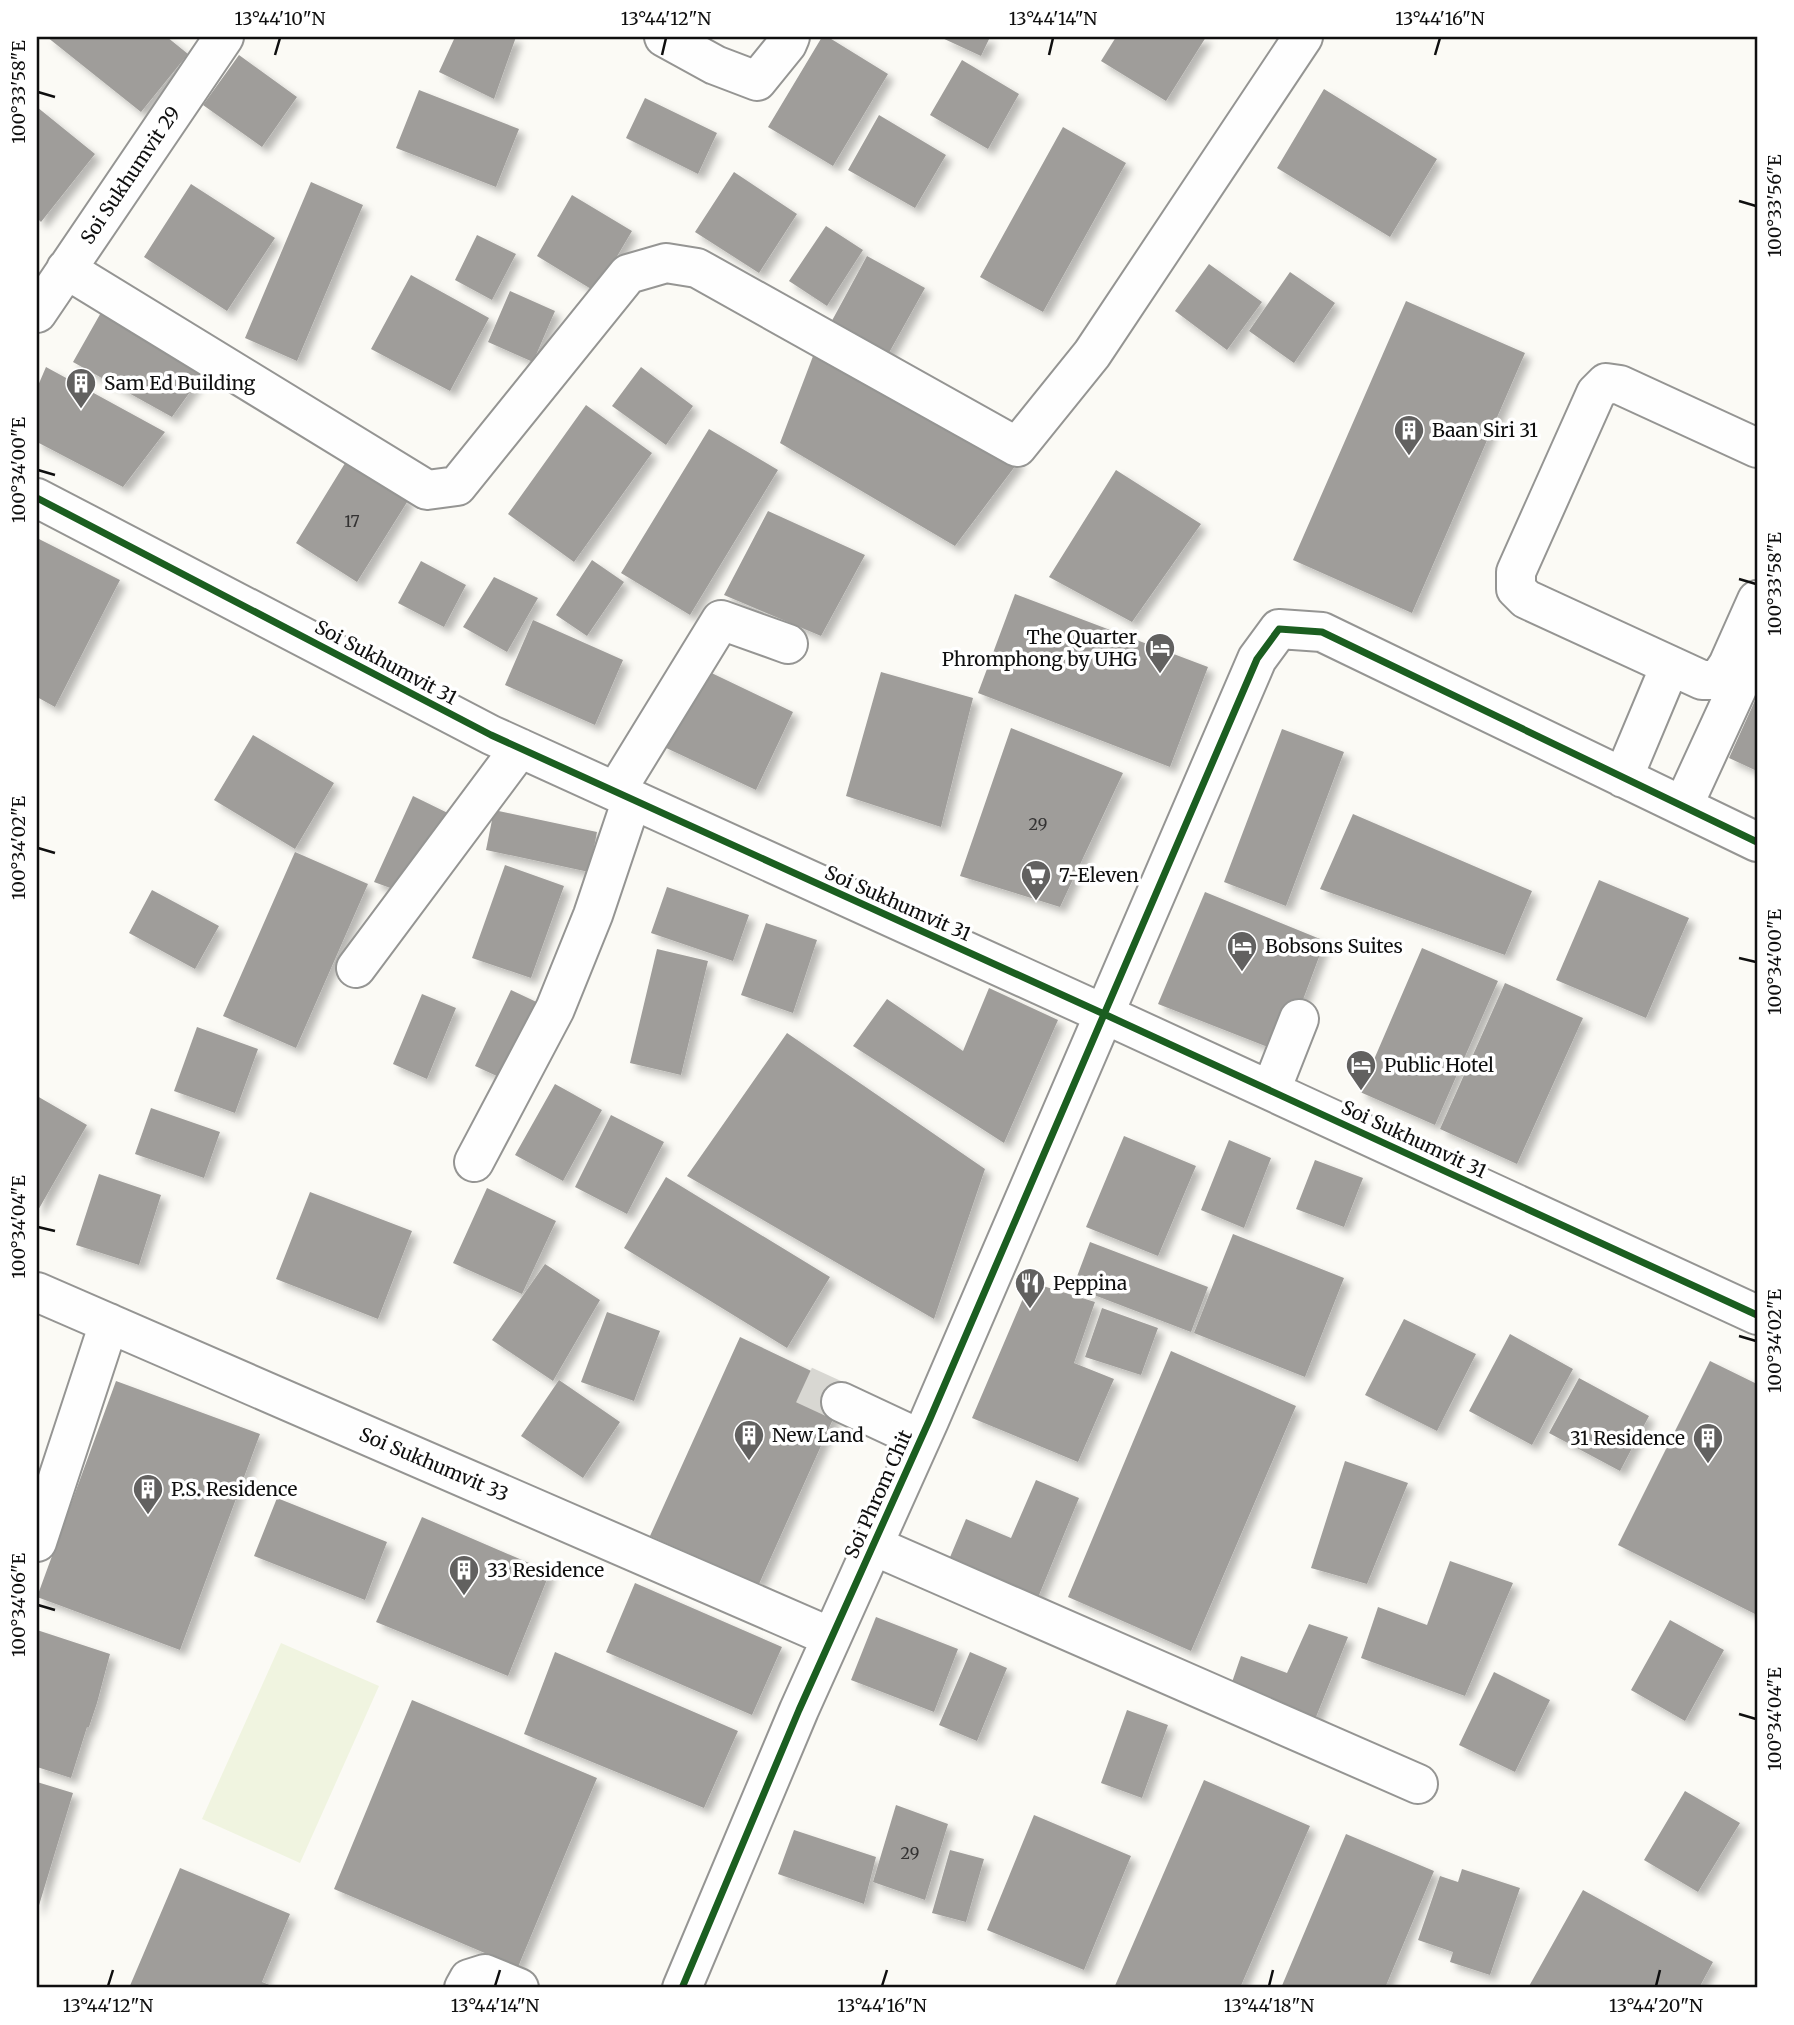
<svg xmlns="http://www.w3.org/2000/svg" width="1794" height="2025" font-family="Merriweather,serif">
<defs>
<filter id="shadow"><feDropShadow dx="6" dy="6" stdDeviation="3.5" flood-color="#0004"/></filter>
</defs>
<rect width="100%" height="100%" fill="#fbfaf5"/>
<!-- pitch -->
<path fill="#f0f4e0" d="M281,1643L379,1686L300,1863L202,1819Z"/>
<!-- building -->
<path fill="#9f9d9a" filter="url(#shadow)" d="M47,37H167L188,54L141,112Z
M455,37H516L494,99L439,72Z
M822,37H828L888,74L833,166L768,127Z
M940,37H990L981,56Z
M1116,37H1206L1166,101L1101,61Z
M239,55L297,97L262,147L203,105Z
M962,60L1019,94L988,149L930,115Z
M1324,89L1437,159L1390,237L1277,168Z
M419,90L519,129L496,187L396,148Z
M645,98L717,133L698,174L626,138Z
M37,107L95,154L41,222L37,218Z
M879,115L946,155L915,208L848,170Z
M1063,127L1126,163L1043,312L980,277Z
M734,172L797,214L759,273L695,232Z
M311,182L363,205L297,361L245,338Z
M191,184L275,238L227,311L144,257Z
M572,195L632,231L596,292L537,256Z
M826,226L863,250L827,306L789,281Z
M477,235L516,254L492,300L455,280Z
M867,256L925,288L885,360L828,328Z
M1209,264L1262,302L1227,350L1175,311Z
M1290,272L1335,303L1294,363L1249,331Z
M411,275L489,318L450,391L371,349Z
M510,291L555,311L533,362L488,342Z
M1406,301L1525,353L1412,613L1293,560Z
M103,309L205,371L172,417L73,362Z
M818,343L1019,461L955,546L780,443Z
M46,367L165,432L123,487L37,442V388Z
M641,367L693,406L666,445L612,406Z
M586,405L652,453L574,562L508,514Z
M709,429L778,470L690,615L621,573Z
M347,460L409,499L357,582L296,543Z
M1116,470L1201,524L1132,622L1049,577Z
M768,511L865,555L821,636L724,595Z
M37,538L120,580L55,707L37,697Z
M592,560L624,582L587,636L556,615Z
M421,561L466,585L444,627L398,603Z
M494,577L538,598L507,652L463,627Z
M1015,594L1208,667L1170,767L978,693Z
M533,620L623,660L595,725L505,685Z
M699,667L793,712L756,790L662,746Z
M881,672L973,698L941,827L846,796Z
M1757,696V771L1729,758Z
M1011,728L1123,773L1060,907L960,876Z
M1282,729L1344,752L1286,906L1224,882Z
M253,735L334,783L295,849L214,800Z
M413,796L460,819L404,893L374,882Z
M494,810L597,832L589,872L486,850Z
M1353,814L1532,891L1505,955L1320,889Z
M295,852L368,884L296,1048L223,1016Z
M505,865L564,886L531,978L472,958Z
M1599,880L1689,918L1646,1018L1556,980Z
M667,887L749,915L733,961L651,933Z
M152,890L219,926L195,969L129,933Z
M1205,892L1325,941L1283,1053L1158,1004Z
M766,923L817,940L793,1013L741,995Z
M1422,948L1498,981L1435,1125L1360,1092Z
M657,949L708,961L681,1075L630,1063Z
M1505,983L1583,1018L1517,1164L1440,1129Z
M989,988L1058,1020L1004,1143L853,1046L887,999L963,1051Z
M511,990L545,1006L510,1082L475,1066Z
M422,994L456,1008L427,1079L393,1064Z
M197,1027L258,1049L235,1113L174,1091Z
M787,1033L985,1169L934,1319L687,1176Z
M555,1084L602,1110L563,1181L515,1155Z
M37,1096L87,1125L37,1212Z
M151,1108L220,1132L204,1178L135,1154Z
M611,1115L664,1142L627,1214L575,1187Z
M1124,1136L1196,1166L1158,1256L1086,1227Z
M1229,1140L1271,1158L1244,1228L1201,1210Z
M1315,1160L1363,1178L1344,1227L1296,1209Z
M99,1174L161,1195L139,1265L76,1245Z
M666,1177L830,1277L787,1348L624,1248Z
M487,1188L556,1221L522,1294L453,1263Z
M310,1192L412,1231L378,1319L276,1279Z
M1233,1234L1344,1278L1305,1377L1194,1333Z
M1090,1242L1208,1287L1191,1332L1073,1287Z
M545,1264L600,1300L553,1381L492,1340Z
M1030,1282L1095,1302L1074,1363L1114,1379L1078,1462L972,1418Z
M1102,1308L1158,1328L1141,1375L1085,1357Z
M607,1312L660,1331L634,1401L581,1382Z
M1404,1319L1476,1354L1437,1431L1365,1395Z
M1510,1334L1573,1369L1532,1445L1469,1411Z
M740,1337L847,1388L759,1584L650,1536Z
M1171,1351L1296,1406L1191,1651L1068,1597Z
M1710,1361L1757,1384V1615L1618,1545Z
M1579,1378L1649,1416L1620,1471L1549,1433Z
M559,1380L620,1422L583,1478L521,1436Z
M116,1381L260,1434L180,1650L37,1597Z
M1345,1461L1408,1483L1367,1584L1311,1568Z
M1036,1480L1079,1498L1037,1600L948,1562L966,1519L1011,1538Z
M277,1498L387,1542L365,1600L254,1556Z
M422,1517L550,1572L508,1676L376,1622Z
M1450,1561L1513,1583L1465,1696L1361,1658L1378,1607L1427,1625Z
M635,1583L782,1647L752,1715L606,1652Z
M876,1617L958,1649L934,1712L851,1680Z
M1670,1620L1724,1650L1685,1721L1631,1690Z
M1309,1624L1348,1637L1314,1722L1229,1691L1241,1656L1287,1673Z
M37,1630L110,1654L97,1703L89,1727H87L71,1778L37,1767Z
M555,1652L738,1731L704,1808L524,1734Z
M970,1652L1007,1668L977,1741L939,1725Z
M1494,1672L1550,1700L1515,1772L1459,1745Z
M412,1700L597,1778L518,1967L334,1889Z
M1127,1710L1168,1725L1142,1798L1101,1783Z
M1204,1780L1310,1826L1240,1988H1114Z
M37,1782L73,1793L37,1912Z
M1685,1791L1740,1823L1698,1892L1644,1860Z
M896,1805L948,1824L925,1900L873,1882Z
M1034,1815L1131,1856L1084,1970L987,1930Z
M794,1830L876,1857L864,1904L778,1874Z
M1346,1834L1434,1871L1385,1988H1281Z
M950,1850L984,1859L966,1922L932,1913Z
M180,1868L290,1914L262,1982L277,1988H129Z
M1462,1869L1520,1888L1490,1975L1450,1962L1453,1952L1418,1940L1440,1876L1458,1882Z
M1583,1890L1713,1962L1699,1988H1528Z"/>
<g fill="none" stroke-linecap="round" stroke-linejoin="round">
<!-- minor-tunnel -->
<path stroke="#d8d7d2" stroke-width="38" stroke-dasharray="38 19" stroke-linecap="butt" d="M804,1385L841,1402"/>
<!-- minor casing -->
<g stroke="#959593" stroke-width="42">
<path id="minor" d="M664,37L715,65L757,81L787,44L790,37
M66,269L427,490L457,486L628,274L666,263L697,268L1017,447L1092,354L1303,37
M37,313L224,37
M1757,448L1620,385L1606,383L1596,393L1516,572V589L1526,599L1702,680H1718L1728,665L1757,600
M37,498L491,735L1104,1014L1757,1315
M1623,778L1670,666
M616,791L721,620L788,644
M1683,806L1752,656
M356,968L520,748
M1271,1090L1299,1019
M474,1162L555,1009L593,915L632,799
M37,1292L819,1632L830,1639
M841,1402L920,1439
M37,1542L109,1323
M872,1545L1418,1784
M464,1988L469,1979L485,1974L519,1988
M682,1988L799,1710L929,1421L1257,659L1279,629L1322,632L1757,842"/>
</g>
<!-- minor -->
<use href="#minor" stroke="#fefefe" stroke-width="38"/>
<!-- cycleway casing -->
<g stroke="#fff" stroke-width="11">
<path id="cycleway" d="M37,498L491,735L1104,1014L1757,1315
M682,1988L799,1710L929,1421L1257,659L1279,629L1322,632L1757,842"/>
</g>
<!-- cycleway -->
<use href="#cycleway" stroke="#1b5e20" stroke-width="7"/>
</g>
<!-- ticks -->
<path fill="none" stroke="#0f0f0f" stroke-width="2.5" d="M275,55L280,38M662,55L666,38M1049,55L1053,38M1435,55L1440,38M38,92L55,97M1739,201L1756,206M38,470L55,475M1739,579L1756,584M38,848L55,853M1739,958L1756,962M38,1227L55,1231M1739,1336L1756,1341M38,1605L55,1610M1739,1714L1756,1719M108,1986L113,1970M495,1986L500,1970M882,1986L887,1970M1269,1986L1273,1970M1656,1986L1660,1970"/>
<!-- icons -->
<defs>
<g id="building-pin" transform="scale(1.575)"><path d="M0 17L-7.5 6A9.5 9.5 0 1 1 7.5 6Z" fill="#626160" stroke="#fff"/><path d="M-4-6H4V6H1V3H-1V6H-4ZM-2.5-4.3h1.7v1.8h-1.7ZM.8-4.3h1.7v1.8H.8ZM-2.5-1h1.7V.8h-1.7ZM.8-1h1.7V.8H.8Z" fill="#fff"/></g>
<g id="hotel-pin" transform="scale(1.575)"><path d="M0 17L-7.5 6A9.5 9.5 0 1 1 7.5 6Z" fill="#626160" stroke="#fff"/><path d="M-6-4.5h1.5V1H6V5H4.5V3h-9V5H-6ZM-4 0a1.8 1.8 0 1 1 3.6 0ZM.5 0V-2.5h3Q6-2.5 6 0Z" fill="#fff"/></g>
<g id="supermarket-pin" transform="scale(1.575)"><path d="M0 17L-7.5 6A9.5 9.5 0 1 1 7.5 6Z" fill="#626160" stroke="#fff"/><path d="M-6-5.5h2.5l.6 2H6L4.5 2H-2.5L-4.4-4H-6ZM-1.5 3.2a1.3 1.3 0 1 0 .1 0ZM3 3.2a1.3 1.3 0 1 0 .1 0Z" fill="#fff"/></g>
<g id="restaurant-pin" transform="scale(1.575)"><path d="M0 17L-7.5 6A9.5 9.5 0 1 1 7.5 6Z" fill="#626160" stroke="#fff"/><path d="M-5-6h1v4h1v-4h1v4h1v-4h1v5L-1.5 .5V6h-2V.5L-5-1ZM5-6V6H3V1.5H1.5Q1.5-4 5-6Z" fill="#fff"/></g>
</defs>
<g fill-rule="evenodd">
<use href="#building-pin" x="81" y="383"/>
<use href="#building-pin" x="1409" y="430"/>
<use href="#hotel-pin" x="1160" y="648"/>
<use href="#supermarket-pin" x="1036" y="875"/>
<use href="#hotel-pin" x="1242" y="946"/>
<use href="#hotel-pin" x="1361" y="1065"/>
<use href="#restaurant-pin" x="1030" y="1283"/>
<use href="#building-pin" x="749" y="1435"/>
<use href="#building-pin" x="1708" y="1438"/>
<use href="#building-pin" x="148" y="1489"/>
<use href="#building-pin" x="464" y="1570"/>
</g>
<g text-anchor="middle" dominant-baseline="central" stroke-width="7" stroke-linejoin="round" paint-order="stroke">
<!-- number labels -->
<g font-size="16" fill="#333232">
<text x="352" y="521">17</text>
<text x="1038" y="824">29</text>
<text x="910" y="1853">29</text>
</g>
<!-- street labels -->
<g font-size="19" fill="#0f0f0f" stroke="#fff">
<text transform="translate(130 175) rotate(-56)">Soi Sukhumvit 29</text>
<text transform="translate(386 662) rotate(28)">Soi Sukhumvit 31</text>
<text transform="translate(898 903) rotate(24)">Soi Sukhumvit 31</text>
<text transform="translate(1414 1139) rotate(25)">Soi Sukhumvit 31</text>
<text transform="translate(434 1464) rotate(23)">Soi Sukhumvit 33</text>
<text transform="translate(878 1494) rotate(-66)">Soi Phrom Chit</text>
</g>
<!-- poi labels -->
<g font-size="19" fill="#0f0f0f" stroke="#fff" text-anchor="start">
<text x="104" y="383">Sam Ed Building</text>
<text x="1432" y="430">Baan Siri 31</text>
<text x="1137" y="637" text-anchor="end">The Quarter<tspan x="1137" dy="22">Phromphong by UHG</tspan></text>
<text x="1059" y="875">7-Eleven</text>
<text x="1265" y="946">Bobsons Suites</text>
<text x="1384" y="1065">Public Hotel</text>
<text x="1053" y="1283">Peppina</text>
<text x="772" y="1435">New Land</text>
<text x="1685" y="1438" text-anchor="end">31 Residence</text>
<text x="171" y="1489">P.S. Residence</text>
<text x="487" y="1570">33 Residence</text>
</g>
</g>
<!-- border -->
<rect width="1794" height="2025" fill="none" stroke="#ffffff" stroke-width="77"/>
<rect x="38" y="38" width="1718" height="1948" fill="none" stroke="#0f0f0f" stroke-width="2.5"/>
<g font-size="18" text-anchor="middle" fill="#0f0f0f">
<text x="280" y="25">13°44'10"N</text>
<text x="666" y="25">13°44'12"N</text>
<text x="1053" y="25">13°44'14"N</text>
<text x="1440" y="25">13°44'16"N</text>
<text transform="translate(19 92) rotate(-90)" y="6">100°33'58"E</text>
<text transform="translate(1775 206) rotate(-90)" y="6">100°33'56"E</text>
<text transform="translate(19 470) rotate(-90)" y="6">100°34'00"E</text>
<text transform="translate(1775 584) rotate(-90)" y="6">100°33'58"E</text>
<text transform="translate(19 848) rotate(-90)" y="6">100°34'02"E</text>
<text transform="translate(1775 962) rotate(-90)" y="6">100°34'00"E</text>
<text transform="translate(19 1227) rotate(-90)" y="6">100°34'04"E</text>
<text transform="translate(1775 1341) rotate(-90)" y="6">100°34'02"E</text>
<text transform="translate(19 1605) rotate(-90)" y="6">100°34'06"E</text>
<text transform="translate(1775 1719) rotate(-90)" y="6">100°34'04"E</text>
<text x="108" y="2012">13°44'12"N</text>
<text x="495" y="2012">13°44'14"N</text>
<text x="882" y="2012">13°44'16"N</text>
<text x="1269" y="2012">13°44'18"N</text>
<text x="1656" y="2012">13°44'20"N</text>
</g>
</svg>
